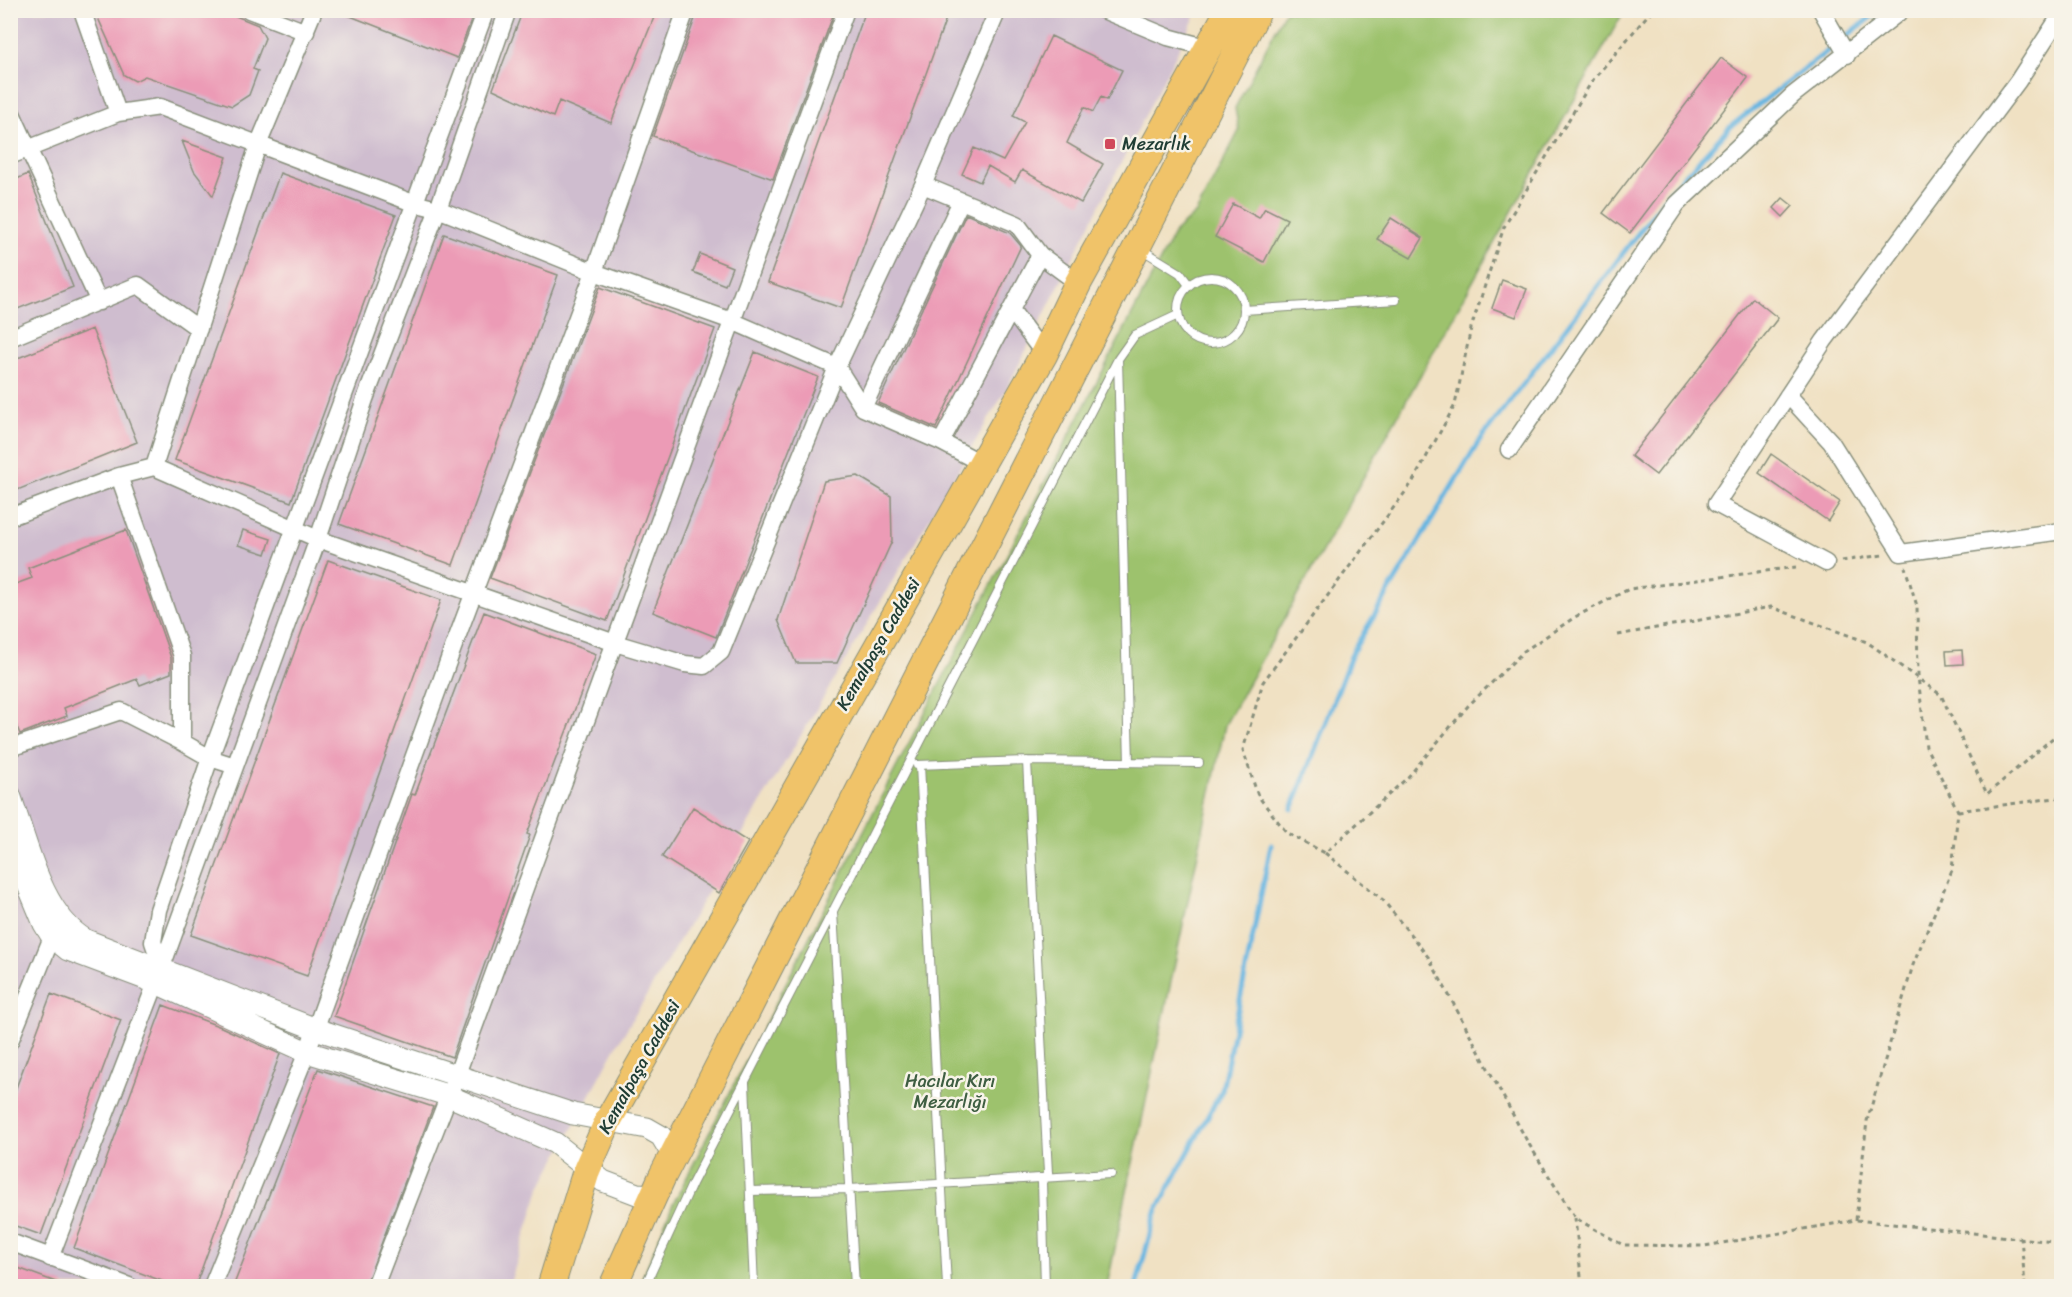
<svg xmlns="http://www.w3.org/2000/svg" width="2072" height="1297" font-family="Sriracha,sans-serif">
<rect width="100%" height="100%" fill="#f7f3e8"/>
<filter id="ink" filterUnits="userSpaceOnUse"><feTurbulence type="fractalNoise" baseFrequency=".0167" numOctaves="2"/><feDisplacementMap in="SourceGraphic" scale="12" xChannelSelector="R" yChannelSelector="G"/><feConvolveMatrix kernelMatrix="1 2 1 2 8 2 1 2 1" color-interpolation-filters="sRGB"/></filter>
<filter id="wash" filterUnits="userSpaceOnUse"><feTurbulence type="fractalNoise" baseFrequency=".008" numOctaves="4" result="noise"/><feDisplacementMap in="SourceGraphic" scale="24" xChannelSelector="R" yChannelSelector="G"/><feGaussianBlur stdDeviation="1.35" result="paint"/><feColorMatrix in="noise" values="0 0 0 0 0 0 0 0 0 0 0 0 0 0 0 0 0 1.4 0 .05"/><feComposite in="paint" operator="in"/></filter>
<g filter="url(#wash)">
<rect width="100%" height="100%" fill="#f0e1c3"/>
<!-- industrial -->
<path fill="#cfbdcf" d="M10,11H1198L1007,388L616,1047L540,1189L509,1286H11Z"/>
<!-- green -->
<path fill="#9dc26d" stroke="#5e8050" stroke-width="1.5" d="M1285,11H1624L1225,725L1107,1286H639L673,1204L895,770L1175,232L1196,213L1239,131L1235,108Z"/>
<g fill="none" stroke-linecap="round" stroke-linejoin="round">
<!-- stream -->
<path stroke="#66b5e1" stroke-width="5" d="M1292,809L1353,651L1478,443L1669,193L1730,127L1880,10
M1136,1286L1156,1212L1222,1090L1271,845"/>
</g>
<g id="blocks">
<!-- building -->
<path fill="#ec9bb6" d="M104,10H221L258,25L265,38L253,69L258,71L249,95L232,106L145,76L135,81L124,75L98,18Z
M335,10H475L457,58Z
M523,10H657L611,123L559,101L553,117L493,89Z
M698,10H835L773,179L653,136Z
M866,10H949L841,308L768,282Z
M1051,36L1122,70L1107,100L1101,97L1093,112L1084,107L1067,143L1103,164L1081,203L1022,170L1015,182L988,166L980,182L962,174L974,148L1003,161L1025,122L1013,116Z
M1721,58L1748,78L1630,233L1603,213Z
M182,141L227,157L213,196L194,171Z
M280,173L396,215L291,502L175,460Z
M28,174L73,287L10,312V182Z
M1783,198L1793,206L1783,217L1774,208Z
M1233,204L1259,218L1265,208L1287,219L1264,262L1215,237Z
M966,214L1010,233L1021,246L936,428L878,403Z
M1391,218L1423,238L1411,258L1377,239Z
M444,234L558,275L453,565L339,524Z
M700,254L732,267L725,285L693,272Z
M1502,280L1527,289L1516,317L1492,308Z
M600,287L715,329L607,621L490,578Z
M1753,298L1778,318L1656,475L1631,456Z
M92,329L137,442L10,493V361Z
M755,352L818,377L716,637L653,612Z
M1771,454L1840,502L1828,521L1759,473Z
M858,476L891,496L892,541L837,663H796L778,620L824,481Z
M126,530L171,658V673L140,685L137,679L64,708L67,716L20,734L15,722L10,724V586L32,578L28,568Z
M243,530L271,539L266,554L238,545Z
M328,560L441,600L307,976L191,935Z
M484,612L596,654L527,834L530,835L452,1057L334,1016L412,794L415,795Z
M1962,650L1963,664L1947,665L1946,651Z
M693,807L748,842L719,893L662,857Z
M51,994L121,1020L41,1235L10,1224V1104Z
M163,1005L221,1027L280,1054L195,1287H178L74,1248Z
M318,1069L433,1107L365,1287H233Z
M10,1265L64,1285V1287H10Z"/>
</g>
</g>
<g filter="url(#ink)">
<use href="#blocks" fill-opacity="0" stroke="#888f7c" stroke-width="1.5"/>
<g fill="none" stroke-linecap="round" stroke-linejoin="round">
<!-- service casing -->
<g stroke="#888f7c" stroke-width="10">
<path id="service" d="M1141,249L1180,273L1189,285
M1178 310a33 33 0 1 1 66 0a33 33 0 1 1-66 0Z
M1244,310L1396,300
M1027,761L1048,1173L1042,1182L1045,1286
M1129,762L1118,359L1135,335L1178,315
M917,765L1027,761L1199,763
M920,765L947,1286
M833,912L855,1286
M745,1083L754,1286
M750,1191L849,1189L1111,1174
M645,1286L692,1184L1118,359"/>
</g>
<!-- minor casing -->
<g stroke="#888f7c" stroke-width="19">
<path id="minor" d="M82,10L118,113
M249,10L306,32
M1103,10L1168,37L1209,48
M1821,10L1847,55
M10,109L99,302
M10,156L118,113L160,107L413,203L438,209L594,272L732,321L837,367L863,408L941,442L981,463
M923,185L1017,224L1040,255L1078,283
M1012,311L1044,354
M10,338L138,285L199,329
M1788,395L1831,442L1901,553L2062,531
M863,408L961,201
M941,442L1040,255
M1509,450L1677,204L1793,95L1902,10
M154,467L258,145L314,10
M119,476L182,656V742L210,758L235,766
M10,517L119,476L154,467L318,539L615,643L685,664L704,666L721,652L837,367L923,185L998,10
M1826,563L1716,504L1824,341L2018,81L2062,13
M10,748L121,711L182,742
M161,965L153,942L158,910L210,758L486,10
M10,1041L52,937
M10,1242L129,1286
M50,1258L156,983L318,539L365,399L438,209L508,10
M212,1286L307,1052L453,648L594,272L686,10
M375,1286L457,1074L846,10"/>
</g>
<!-- tertiary casing -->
<g stroke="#888f7c" stroke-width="23">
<path id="tertiary" d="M10,795C27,842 41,914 86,940L316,1029L573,1114L647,1128L661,1136L673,1156
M10,842L44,924L52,937L68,950L156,983L307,1052L447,1095L555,1143L603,1181L637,1194L653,1195"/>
</g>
<!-- primary casing -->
<g stroke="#888f7c" stroke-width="29">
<path id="primary" d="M551,1286L587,1169L609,1119L1044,354L1078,283L1229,10
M613,1286L662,1177L1258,10"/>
</g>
<!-- path -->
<path stroke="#888f7c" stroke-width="3" stroke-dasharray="4.5 4.5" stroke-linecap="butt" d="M1652,10L1592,81L1504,227L1471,328L1455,405L1412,483L1263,682L1243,750L1258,796L1287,833L1325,853L1408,777L1468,706L1524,651L1575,617L1629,589L1796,567
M1842,561L1883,555
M1618,635L1771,607L1867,642L1941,695L1987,794L2062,730
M1958,811L2062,797
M1325,853L1383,900L1429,958L1527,1141L1575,1218L1623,1245L1705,1246L1856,1220L2062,1243
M1575,1218L1582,1286
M1856,1220L1867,1121L1913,965L1952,870L1958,811L1926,747L1918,676L1917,606L1905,567
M2021,1237L2025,1286"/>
<!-- service -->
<use href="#service" stroke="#fff" stroke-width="8"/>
<!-- minor -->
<use href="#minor" stroke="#fff" stroke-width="16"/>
<!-- tertiary -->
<use href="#tertiary" stroke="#fff" stroke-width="21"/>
<!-- primary -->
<use href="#primary" stroke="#f0c369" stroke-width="27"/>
</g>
</g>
<!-- markers -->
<rect fill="#d1495b" stroke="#f7f3e8" stroke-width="2" x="1104" y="138" width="12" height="12" rx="3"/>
<g text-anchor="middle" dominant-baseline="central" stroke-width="5" stroke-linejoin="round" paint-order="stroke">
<!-- poi labels -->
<g font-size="18" fill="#1f3d34" stroke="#f7f3e8" text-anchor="start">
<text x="1122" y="144">Mezarlık</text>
</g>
<!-- street labels -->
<g font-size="18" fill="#1f3d34" stroke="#f7f3e8">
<text transform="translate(878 644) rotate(-60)">Kemalpaşa Caddesi</text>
<text transform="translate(639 1067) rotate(-61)">Kemalpaşa Caddesi</text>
</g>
<!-- park labels -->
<g font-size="18" fill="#3e5e42" stroke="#f7f3e8">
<text x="950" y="1081">Hacılar Kırı<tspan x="950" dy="21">Mezarlığı</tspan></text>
</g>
</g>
<!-- margin -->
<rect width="2072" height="1297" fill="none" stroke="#f7f3e8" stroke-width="36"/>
</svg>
